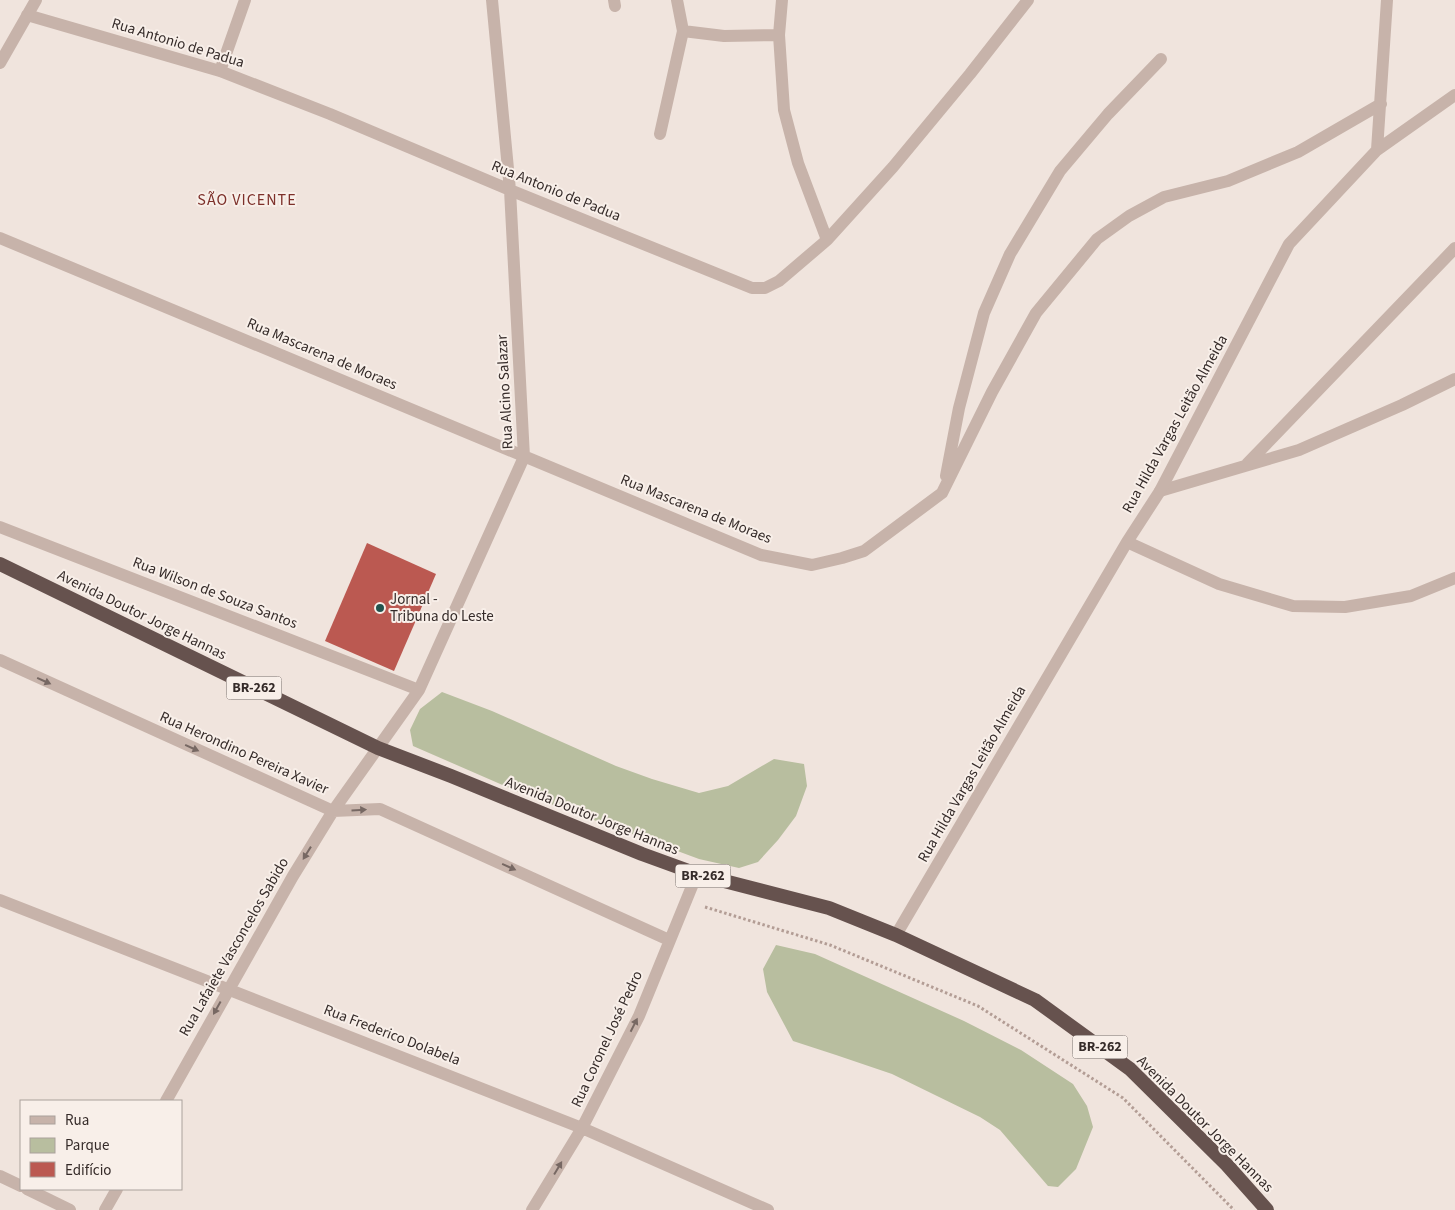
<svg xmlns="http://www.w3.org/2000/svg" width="1455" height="1210" font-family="'Source Sans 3',sans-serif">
<rect width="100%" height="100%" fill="#f0e4dd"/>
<!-- green -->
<path fill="#b8be9f" d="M442,692L492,711L616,766L652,779L699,793L728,786L774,759L804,764L807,786L796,816L778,840L758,862L739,868L699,859L521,793L413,746L410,730L420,709Z
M776,945L815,954L964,1021L1021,1050L1073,1084L1087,1106L1093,1127L1076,1169L1058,1187L1048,1186L1000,1130L980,1117L892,1074L836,1055L793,1041L767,992L763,969Z"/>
<!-- building -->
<path fill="#bb5951" d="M367,543L436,574L394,671L325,641Z"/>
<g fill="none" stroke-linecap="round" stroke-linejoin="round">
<!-- path -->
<path stroke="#b39d95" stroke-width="3" stroke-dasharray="2.5 2.5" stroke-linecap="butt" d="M705,907L830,945L978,1006L1123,1098L1234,1210"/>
<!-- service -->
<path stroke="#c7b3aa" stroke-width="12" d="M1247,464L1455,248
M1160,491L1299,450L1402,405L1455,379"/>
<!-- minor -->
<path stroke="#c7b3aa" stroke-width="12" d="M614,0L615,6
M27,15L220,71L330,114L510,190L752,288H765L779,281L827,240L798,163L784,110L779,35L782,0
M683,31L724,36L779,35
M0,63L36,0
M220,71L245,0
M660,134L683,31L677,0
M1377,150L1455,95
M0,238L761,555L812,565L842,558L864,551L942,493L992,392L1036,313L1097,239L1129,216L1164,197L1228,181L1298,152L1381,104
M827,240L893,167L970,74L1028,0
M946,476L959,408L984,313L1010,254L1060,171L1108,114L1161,59
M0,527L419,690
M1127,542L1219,584L1293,606L1345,607L1411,596L1455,578
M0,660L333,811L380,809L669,940
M0,900L582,1128L768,1210
M896,935L1127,542L1160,491L1289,244L1377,150L1387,0
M166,1101L293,876L333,811L419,690L524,457L510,190L492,0
M0,1176L21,1186
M27,1189L70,1210
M105,1210L117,1189
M532,1210L582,1128L639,1016L697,874"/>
<!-- trunk -->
<path stroke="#66524e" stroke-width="14" d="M0,564L378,748L451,776L642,854L697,874L829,908L896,935L1035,1000L1130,1069L1227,1165L1267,1210"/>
</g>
<!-- one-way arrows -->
<defs><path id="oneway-solid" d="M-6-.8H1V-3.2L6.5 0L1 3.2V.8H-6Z" transform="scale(1.25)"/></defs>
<g fill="#776863">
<use href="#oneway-solid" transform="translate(44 681) rotate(24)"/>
<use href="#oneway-solid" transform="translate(192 748) rotate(24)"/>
<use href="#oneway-solid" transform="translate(359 810) rotate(-3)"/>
<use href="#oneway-solid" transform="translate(307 853) rotate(122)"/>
<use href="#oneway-solid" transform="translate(509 867) rotate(24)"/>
<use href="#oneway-solid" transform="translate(217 1008) rotate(119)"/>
<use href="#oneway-solid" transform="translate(634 1025) rotate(-63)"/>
<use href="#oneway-solid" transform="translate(558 1168) rotate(-59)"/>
</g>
<!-- markers -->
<circle fill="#22534e" stroke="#f8efe9" stroke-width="2" cx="380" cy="608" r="5"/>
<g text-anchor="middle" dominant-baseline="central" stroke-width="4" stroke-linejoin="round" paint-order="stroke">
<!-- shield labels -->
<g fill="#f8efe9" stroke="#706663" stroke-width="1">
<rect x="226.5" y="676.5" width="55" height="23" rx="4"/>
<rect x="675.5" y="864.5" width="55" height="23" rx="4"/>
<rect x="1072.5" y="1035.5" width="55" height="23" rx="4"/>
</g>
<g font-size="14" font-weight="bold" fill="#352b29">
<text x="254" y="688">BR-262</text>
<text x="703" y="876">BR-262</text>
<text x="1100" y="1047">BR-262</text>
</g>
<!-- street labels -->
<g font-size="15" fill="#352b29" stroke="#f8efe9">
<text transform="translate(178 43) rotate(17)">Rua Antonio de Padua</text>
<text transform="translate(556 191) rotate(22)">Rua Antonio de Padua</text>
<text transform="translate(322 354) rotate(23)">Rua Mascarena de Moraes</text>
<text transform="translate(505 392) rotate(-93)">Rua Alcino Salazar</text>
<text transform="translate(1175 424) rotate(-61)">Rua Hilda Vargas Leitão Almeida</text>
<text transform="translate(696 509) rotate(22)">Rua Mascarena de Moraes</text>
<text transform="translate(215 593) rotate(21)">Rua Wilson de Souza Santos</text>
<text transform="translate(142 615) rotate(26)">Avenida Doutor Jorge Hannas</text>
<text transform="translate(244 753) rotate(24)">Rua Herondino Pereira Xavier</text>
<text transform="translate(972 774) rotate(-60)">Rua Hilda Vargas Leitão Almeida</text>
<text transform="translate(592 816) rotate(22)">Avenida Doutor Jorge Hannas</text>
<text transform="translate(234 947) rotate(-60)">Rua Lafaiete Vasconcelos Sabido</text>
<text transform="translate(392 1035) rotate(21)">Rua Frederico Dolabela</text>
<text transform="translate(607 1039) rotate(-65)">Rua Coronel José Pedro</text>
<text transform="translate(1205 1124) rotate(45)">Avenida Doutor Jorge Hannas</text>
</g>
<!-- poi labels -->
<g font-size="15" fill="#352b29" stroke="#f8efe9" text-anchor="start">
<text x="390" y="599">Jornal -<tspan x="390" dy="17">Tribuna do Leste</tspan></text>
</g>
<!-- neighbourhood labels -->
<g font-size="16" letter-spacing="1" fill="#7d302a" stroke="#f8efe9">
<text x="247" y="200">SÃO VICENTE</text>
</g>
</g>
<!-- legend -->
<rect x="20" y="1100" width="162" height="90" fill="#f8efe9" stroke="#aaa19c"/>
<rect x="30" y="1116" width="25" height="8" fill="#c7b3aa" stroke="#aaa19c"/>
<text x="65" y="1125" font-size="15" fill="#352b29">Rua</text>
<rect x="30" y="1138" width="25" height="15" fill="#b8be9f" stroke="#aaa19c"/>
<text x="65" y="1150" font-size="15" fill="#352b29">Parque</text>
<rect x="30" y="1162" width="25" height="15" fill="#bb5951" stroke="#aaa19c"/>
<text x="65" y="1175" font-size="15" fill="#352b29">Edifício</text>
</svg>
